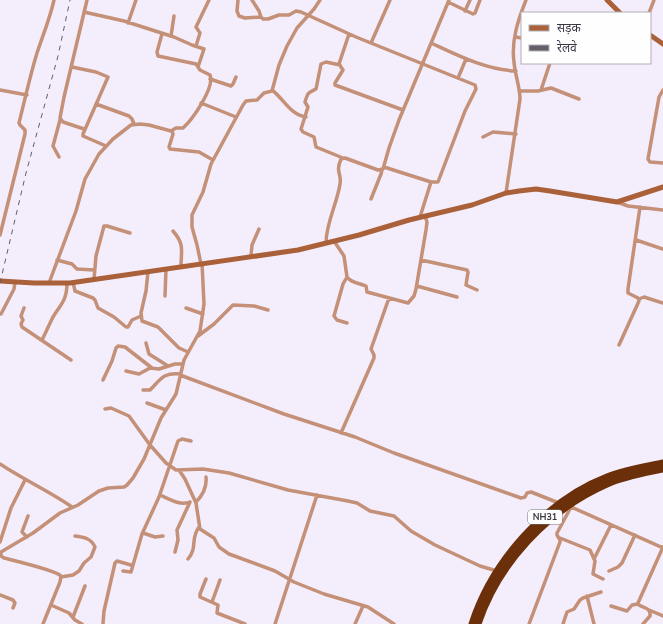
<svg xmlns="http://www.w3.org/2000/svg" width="663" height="624" font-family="'Nunito Sans','Noto Sans Devanagari',sans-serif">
<rect width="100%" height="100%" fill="#f4edfb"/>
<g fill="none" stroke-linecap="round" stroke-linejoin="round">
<!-- street -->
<path stroke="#c49077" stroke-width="3.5" d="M238,0L237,11L239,16L245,18L261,17
M252,0L259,11L261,17L263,19H268L279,15H289L296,11L301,12L356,37L475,85L476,89L465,111L438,182H431L384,167
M448,2L473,14L475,13L480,0
M465,11L470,0
M84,12L124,21L174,37L192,45L204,49L198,67
M649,13L654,0
M128,23L136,0
M349,34L339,64L343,70L335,83V85L403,110
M171,36L174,16
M515,37L522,38
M371,43L390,0
M431,43C457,55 486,70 516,71
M196,46L200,33L196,27L209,0
M340,65L326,62L321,64L316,89C308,93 308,92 305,102L308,107L301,129L303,132L314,137L316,147L343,158
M72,67L96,72L108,77L83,134V136L106,146
M458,78L466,59
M210,79L231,86L233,84L236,77
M0,90L27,95
M272,90C284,99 289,114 306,117
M541,90L550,63
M663,90L659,97L648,159L650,162L663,163
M520,91H538L551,88L579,99
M201,103L236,117
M96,104L129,116L132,119L134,124
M84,129L63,122L60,118L64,97L87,0
M172,131L173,134L169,147L170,149L199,152L213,160
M483,137L493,132L516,134
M59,157L53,146L60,120
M506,193L520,99C520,87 515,75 514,62C511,41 518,20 526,0
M371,199L381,174L382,170
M617,202L628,206L663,210
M420,217L431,182
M173,231C185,245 181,250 181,267
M0,235L25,134V130L20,125L19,123C25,99 30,76 37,53C43,35 50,18 54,0
M636,240L663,249
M334,241L344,256L347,277C351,283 359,283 366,286L367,292L408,303L414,296L416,289L426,230L427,222L425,216
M326,243C326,223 337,204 340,184C342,173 335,173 341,159L345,158L378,170L383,169L389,148L399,120L449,0
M251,256L252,245L259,229
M57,260L72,264L77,269L94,270
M421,260L467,270L468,272L466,285L477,290
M201,264L197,245L192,227V215L203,192L211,164L243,105L246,101L257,100L264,93L272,91L279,65L287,46L297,28L314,9L320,0
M148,272L146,291L141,313L142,321L158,327L179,348L188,352
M347,277L343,284L334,316L337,320L347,323
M94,279L96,256L104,226H107L130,233
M73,282L75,291L93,298L95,300L98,308L114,317L126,327H128L132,320L141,316
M49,283L76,211L85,179L99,154L113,139L131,125L140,124L149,125L171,131L176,128H183C193,119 215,87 210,75L200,70L196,64L158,56L157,52L162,34
M417,286L457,297
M165,296L166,269
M639,299L644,297L663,303
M24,308L21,316L23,320L21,324L22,327L71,360
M186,308L203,314
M1,314L14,289L15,282
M198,336L214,324L233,305L254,306L268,310
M42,340C46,332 49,325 53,317C61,304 67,300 67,283
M146,343L149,354L168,366
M619,345L639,301L638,298L628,293V289L640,207
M126,371L139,374L150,368L159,369L175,364H183
M180,375L284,414L355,437L394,453L521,498L525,497L527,493L531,492L559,503
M103,380L112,361L116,348L118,346L125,347L152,368
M143,390H150C161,379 163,372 181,374
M147,403L166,410
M105,409L111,408L129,416L150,445
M341,433L374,358V355L371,349L389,298
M150,445L166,463L176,470L203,469L229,473L288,490L348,501L357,503L370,511L394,516L411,531L435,545L480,566L497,571
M0,464C24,480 49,491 72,507
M179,470L185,479L196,503L200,529L214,538L219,547L229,554L275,571L294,582L324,594L368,607L394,624
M160,495C169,499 180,506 190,502
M196,502C203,495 207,487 206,477
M569,506L663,548
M143,533L155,537L163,536
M27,537L22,532L28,516
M560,538L590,550L595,561L593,574L603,579
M0,542L11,508L25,480
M175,552L178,540L177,530L190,502
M188,559C198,547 190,539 199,527
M594,559L611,525
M123,571L131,572L133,565
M609,571L618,567L622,563L635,535
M61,577L73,575L79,571L84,563L91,557L95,547C91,538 83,537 75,536
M206,579L200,594V597L218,605L217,613L245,624
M0,595L13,600L15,603L13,608
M587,596L594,624
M212,602L220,580
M51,605L69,613L75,620L82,624
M611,606L627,611L632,605L638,604
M649,610L663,616
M73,617L85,586
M43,624L60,582L61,576C55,570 15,561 4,558L1,556V552L33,533L60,513L78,505L99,491L108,488L124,487L127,485L133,478L144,459L161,418L176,394L184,360L200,331L204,304L202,263
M103,624L104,611L115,563L117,561L131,565H133L142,534L159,497L178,441L182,439L191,441
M275,624L317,495
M355,624L363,606
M529,624L560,542V540L557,535V533L571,507
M563,624L567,612L574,609L580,600L583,598L601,592
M643,624L650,616C651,608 644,608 639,605L638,603L663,547"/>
<!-- secondary -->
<path stroke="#aa6039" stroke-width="5" d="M607,0L620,13
M650,35L663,44
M0,281L34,283H70L298,250L359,235L409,220L472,205L506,193L519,191L536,189L550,191L617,202L663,187"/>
<!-- highway -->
<path stroke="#6b2f0a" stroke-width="7" d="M472,624C492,562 545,501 607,477C625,470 644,467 663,463
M478,624C498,563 548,510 607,484C625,476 644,473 663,469"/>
<!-- rail -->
<path stroke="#645e6b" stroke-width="1" stroke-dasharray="5 5" stroke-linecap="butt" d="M0,283L26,173L58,56L70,0"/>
</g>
<g text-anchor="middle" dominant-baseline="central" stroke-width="4" stroke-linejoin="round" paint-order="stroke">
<!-- shield labels -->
<rect fill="#fefefe" stroke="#76727b" stroke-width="1" x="528" y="510" width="34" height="14" rx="3"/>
<g font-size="9" font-weight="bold" fill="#3c3643">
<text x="545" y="517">NH31</text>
</g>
</g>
<!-- legend -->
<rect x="521" y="12" width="130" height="52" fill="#fefefe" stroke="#b0aeb3"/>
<rect x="529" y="25" width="20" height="6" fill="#aa6039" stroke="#b0aeb3"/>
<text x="557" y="32" font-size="12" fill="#3c3643">सड़क</text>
<rect x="529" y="45" width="20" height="6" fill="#645e6b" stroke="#b0aeb3"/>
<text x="557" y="52" font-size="12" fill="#3c3643">रेलवे</text>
</svg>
